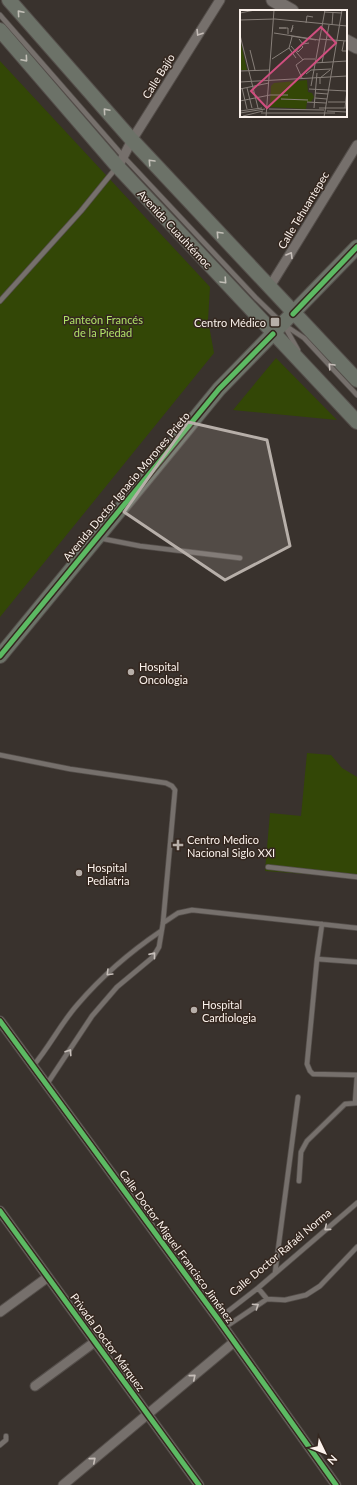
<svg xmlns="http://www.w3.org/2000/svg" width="357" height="1485" font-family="Lato,sans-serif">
<rect width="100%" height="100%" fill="#39322d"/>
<!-- green -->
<path fill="#334706" d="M0,61L210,287L208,320L214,353L0,617Z
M276,358L337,420L233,410Z
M307,753L331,755L342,768L357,777V878L265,871L270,813L301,816Z"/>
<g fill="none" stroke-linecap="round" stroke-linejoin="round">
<!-- lane casing -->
<g stroke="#544e4a" stroke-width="6">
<path id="lane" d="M0,15L123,156L256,298L283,324L304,338L357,395
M0,301L81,211L116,168
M284,325L298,350
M99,538L140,546L240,558
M0,755L70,769L166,783L172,786L175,790L163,923L159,947L153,957L117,987L92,1016L47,1084
M268,867L357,877
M163,923L178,913L192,910L357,928
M317,959L322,924
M357,962L317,959L307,1064L310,1071L313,1074L357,1075
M33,1066C50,1046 61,1023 78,1004C102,976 130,952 161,931
M355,1103L357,1076
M299,1181L301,1152L307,1141L345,1104L357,1103
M275,1273L298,1097
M258,1288L267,1299
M218,1319L258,1288L357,1203
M224,1328L267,1299L285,1300L306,1295L320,1286L357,1247
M0,1445L6,1440V1436"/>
</g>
<!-- street casing -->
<g stroke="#544e4a" stroke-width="11">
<path id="street" d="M118,167L132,140L220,0
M269,288L357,145
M0,1021L218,1319L336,1485
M0,1211L199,1485
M0,1312L48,1277
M35,1386L96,1341
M63,1485L234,1342"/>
</g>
<!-- secondary casing -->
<g stroke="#544e4a" stroke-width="15">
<path id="secondary" d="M273,0L292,11
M346,41L357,47"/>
</g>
<!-- primary casing -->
<g stroke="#544e4a" stroke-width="16">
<path id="primary" d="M9,0L132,140L357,380
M0,30L118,167L357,422
M0,656L219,389L357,247"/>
</g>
<!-- lane -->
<use href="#lane" stroke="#76706c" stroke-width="4.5"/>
<!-- street -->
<use href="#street" stroke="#76706c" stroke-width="9"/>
<!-- secondary -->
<use href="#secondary" stroke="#76706c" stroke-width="13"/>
<!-- primary -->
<use href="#primary" stroke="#6c7268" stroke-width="14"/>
<!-- cycleway casing -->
<g stroke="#34271f" stroke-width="8">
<path id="cycleway" d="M293,314L357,247
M0,656L219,389L273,334
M0,1021L218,1319L336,1485
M0,1211L199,1485"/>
</g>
<!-- cycleway -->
<use href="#cycleway" stroke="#5cba63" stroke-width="5"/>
</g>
<!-- one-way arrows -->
<defs><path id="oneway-chevron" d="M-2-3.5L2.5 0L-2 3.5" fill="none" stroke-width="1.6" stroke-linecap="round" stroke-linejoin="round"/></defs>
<g stroke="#c2bfb7">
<use href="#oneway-chevron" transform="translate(20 13) rotate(-131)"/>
<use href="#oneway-chevron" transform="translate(25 59) rotate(49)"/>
<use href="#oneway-chevron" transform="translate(106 111) rotate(-131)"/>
<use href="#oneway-chevron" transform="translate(151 162) rotate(-133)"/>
<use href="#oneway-chevron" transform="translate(219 234) rotate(-133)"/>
<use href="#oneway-chevron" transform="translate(224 281) rotate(47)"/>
</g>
<g stroke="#c6beb9">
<use href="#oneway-chevron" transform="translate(199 33) rotate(122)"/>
<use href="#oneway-chevron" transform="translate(290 255) rotate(-59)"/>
<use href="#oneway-chevron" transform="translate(331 366) rotate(-133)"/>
<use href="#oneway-chevron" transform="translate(153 955) rotate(-51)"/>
<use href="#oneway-chevron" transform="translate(109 973) rotate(135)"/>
<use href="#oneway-chevron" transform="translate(69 1052) rotate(-57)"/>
<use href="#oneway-chevron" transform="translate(327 1228) rotate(140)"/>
<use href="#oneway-chevron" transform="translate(256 1306) rotate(-34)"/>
<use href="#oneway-chevron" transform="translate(193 1377) rotate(-40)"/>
<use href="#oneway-chevron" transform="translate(93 1460) rotate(-40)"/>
</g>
<!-- marked area -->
<path fill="#b7afa9" fill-opacity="0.2" stroke="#b7afa9" stroke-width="3" stroke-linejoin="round" d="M188,422L267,440L290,546L225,580L124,512Z"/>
<!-- markers -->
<g fill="#b7afa9" stroke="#34271f" stroke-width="1.5">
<rect x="270" y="317" width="10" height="10" rx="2"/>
<circle cx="131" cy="672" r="4"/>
<path d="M176 839h4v4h4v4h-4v4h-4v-4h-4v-4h4z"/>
<circle cx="79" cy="873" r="4"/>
<circle cx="194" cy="1010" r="4"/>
</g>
<g text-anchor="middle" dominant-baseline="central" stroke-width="3" stroke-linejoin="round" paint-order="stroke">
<!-- street labels -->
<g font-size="11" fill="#fbf2ec" stroke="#34271f">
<text transform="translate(158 76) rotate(-58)">Calle Bajío</text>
<text transform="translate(303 210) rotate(-59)">Calle Tehuantepec</text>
<text transform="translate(175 229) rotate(47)">Avenida Cuauhtémoc</text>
<text transform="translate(126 486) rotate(-50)">Avenida Doctor Ignacio Morones Prieto</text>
<text transform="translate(177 1246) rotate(54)">Calle Doctor Miguel Francisco Jiménez</text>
<text transform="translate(280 1252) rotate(-40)">Calle Doctor Rafaél Norma</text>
<text transform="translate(108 1342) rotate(54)">Privada Doctor Márquez</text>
</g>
<!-- park labels -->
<g font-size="11" fill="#afe067" stroke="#34271f">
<text x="103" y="319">Panteón Francés<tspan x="103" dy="13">de la Piedad</tspan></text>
</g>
<!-- poi labels -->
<g font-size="11" fill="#fbf2ec" stroke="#34271f" text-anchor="start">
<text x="266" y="322" text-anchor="end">Centro Médico</text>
<text x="139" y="666">Hospital<tspan x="139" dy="13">Oncologia</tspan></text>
<text x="187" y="839">Centro Medico<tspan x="187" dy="13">Nacional Siglo XXI</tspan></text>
<text x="87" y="867">Hospital<tspan x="87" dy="13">Pediatria</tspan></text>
<text x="202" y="1004">Hospital<tspan x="202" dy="13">Cardiologia</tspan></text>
</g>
</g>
<!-- overview -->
<g transform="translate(240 10)">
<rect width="107" height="107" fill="#39322d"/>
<path d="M0,29L7,60H0ZM67,70L68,82L72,83L74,87L71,92H67L66,99L30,97L31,76L34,73Z" fill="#334706"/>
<path fill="none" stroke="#877f79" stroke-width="1" d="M84,2L102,3M0,3L15,0M0,10L35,9L107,16M66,13L67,6L73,7M92,15L93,2M53,17L51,22L53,15M46,18H39H48V24M34,23L79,30M0,25L18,98M51,26L76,30M52,27L49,38L56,48M59,29L63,34L69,33M79,29L107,31M104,31L102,41H107M51,36L63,50M56,39L58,42L63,37L61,35M10,40L15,60M32,49L49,38M74,53L107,51M82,53L89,15M0,61L30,60M66,64L71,60L91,59M62,68L56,55L64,49H75M0,72L107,66M80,74V68L90,60M71,76L85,0M2,78L7,99M7,78L12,98M0,79L29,73M69,79L107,81M75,83L88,84M75,88L87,89M41,89L68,90M0,91L30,85H48M67,92L86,93M88,92H107M74,98L77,63M79,98H107M105,98L107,80M29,99L84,100M0,101L22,98M87,101L107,102M0,103L25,99M21,103H95M3,106L23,101M26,107L34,0M84,107L102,0"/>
<path fill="#d04e7f" fill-opacity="0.15" stroke="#d04e7f" stroke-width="2" d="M81,17L96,33L27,98L11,81Z"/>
<rect width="107" height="107" fill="none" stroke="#fbf2ec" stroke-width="2"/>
</g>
<!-- north arrow -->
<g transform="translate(325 1453) rotate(133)" stroke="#34271f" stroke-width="3" paint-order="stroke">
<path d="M0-3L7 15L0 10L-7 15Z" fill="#fbf2ec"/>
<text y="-6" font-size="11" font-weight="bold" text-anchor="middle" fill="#fbf2ec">N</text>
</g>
</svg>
